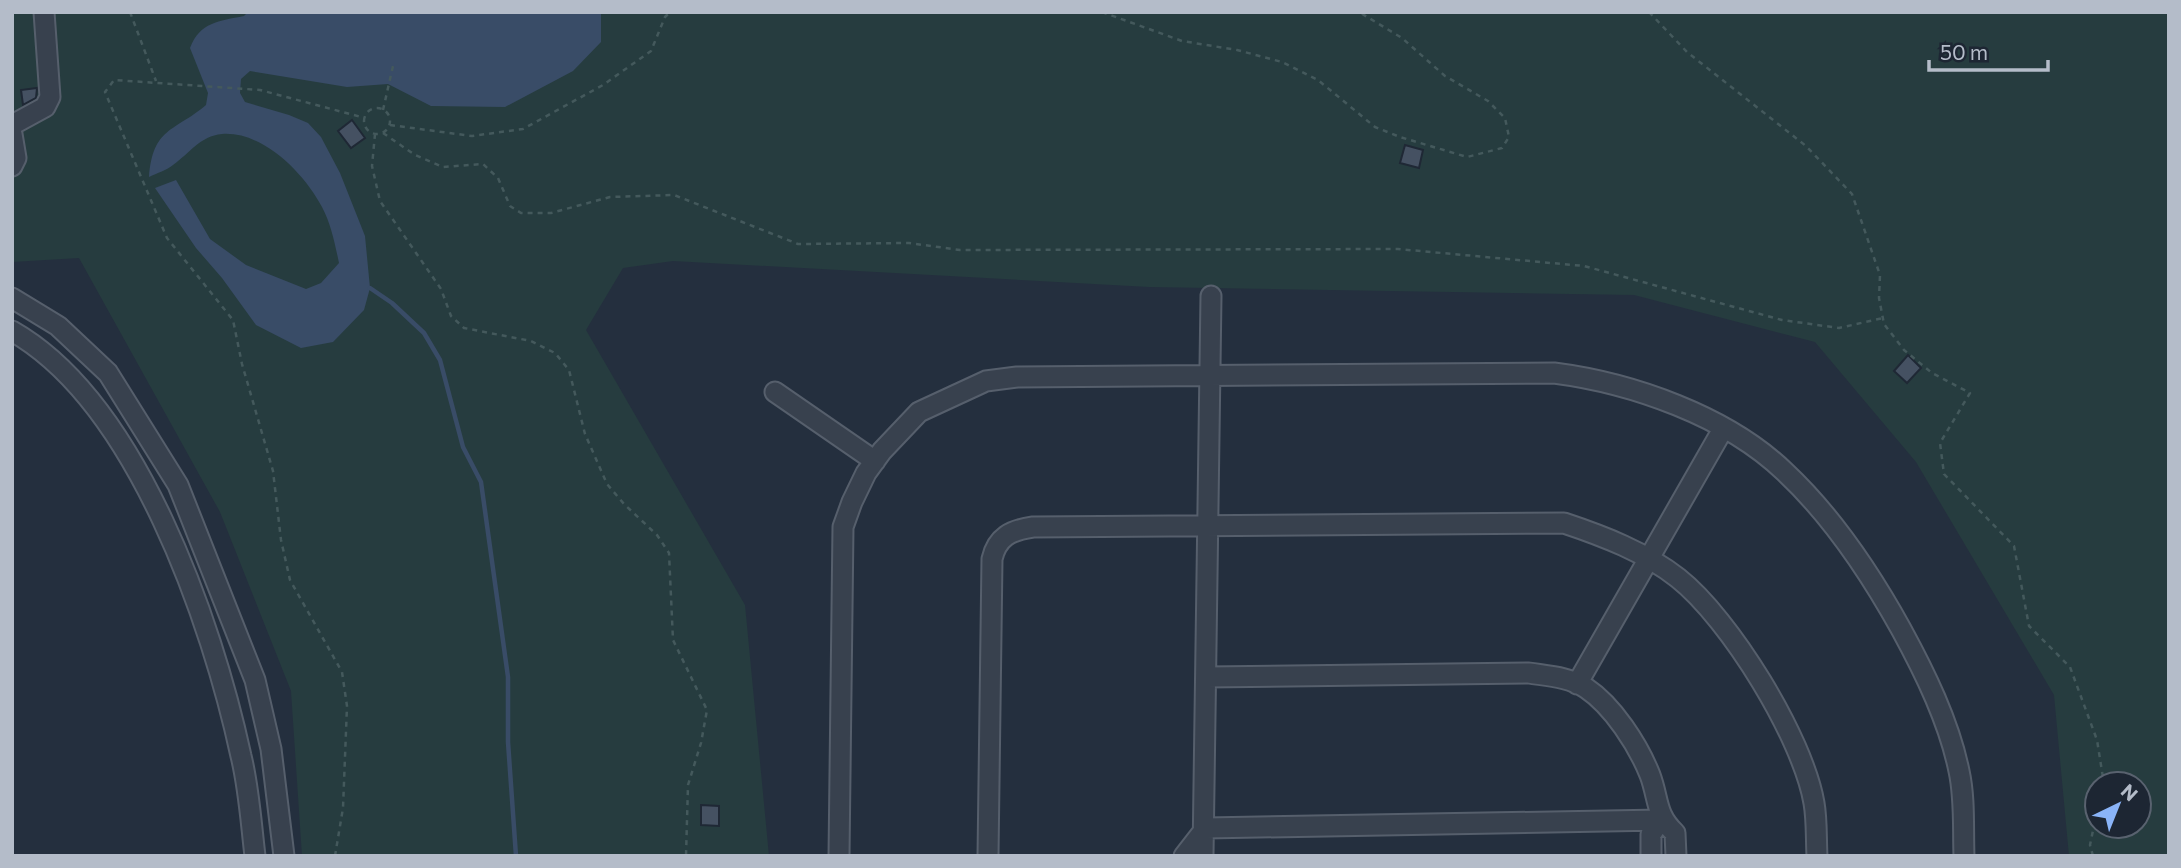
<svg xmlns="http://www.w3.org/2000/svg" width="2181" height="868" font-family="Commissioner,sans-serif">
<rect width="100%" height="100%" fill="#242f3e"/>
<!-- green -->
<path fill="#263c3f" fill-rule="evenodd" d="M12,12H2169V856H2069L2054,695L1916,462L1815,342L1634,295L1149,287L673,261L623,268L586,330L745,605L769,856H302L291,691L220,512L79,258L12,262ZM2097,784H2139V826H2097Z"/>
<!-- water -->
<path fill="#394c67" d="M248,12H601V42L573,71L505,107L431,106L388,84L347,87L250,71L241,79L240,93L245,102L289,115L308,123L321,137L340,173L365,236L370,288L364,310L333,342L301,348L256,325L222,278L196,248L155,188L176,180L210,239L246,265L306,289L321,283L339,263C335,244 331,224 322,207C304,173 263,131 222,134C200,136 190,153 173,165C167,170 157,173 149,177C153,127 174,132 206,105L208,93L190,48C200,22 219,21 244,16Z"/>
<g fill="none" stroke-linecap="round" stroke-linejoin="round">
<!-- stream -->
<path stroke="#394c67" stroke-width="4.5" d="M370,288L392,303L424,333L440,360L463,447L481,482L508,677V742L516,856"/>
</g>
<!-- building -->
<path fill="#455162" stroke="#1f2835" stroke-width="2" d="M37,88L36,98L23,105L21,90Z
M352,120L365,138L351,148L338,131Z
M1405,145L1423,150L1419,168L1400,163Z
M1908,355L1921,368L1907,383L1894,371Z
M701,805L719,806V826L701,825Z"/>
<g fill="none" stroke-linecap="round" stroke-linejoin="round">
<!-- minor casing -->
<g stroke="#565f6c" stroke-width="23">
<path id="minor" d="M12,125L45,107L50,97L44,12
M12,134L16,158L12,166
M12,298L58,326L108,373L178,485L255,680L271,749L284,856
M12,331C137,402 212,622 241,756C249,788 251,823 255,856
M775,392L875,461
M1207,677L1529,673C1548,676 1569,677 1586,688C1613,706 1638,745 1650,775C1659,799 1655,814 1675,833L1676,856
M1577,684L1723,429
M1206,828L1661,820
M839,856L843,527L852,502L866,473L882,451L919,412L986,381L1017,377L1554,373C1632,383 1727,416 1785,472C1832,516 1870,573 1901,629C1925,673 1949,722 1959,771C1965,798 1963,828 1964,856
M988,856L992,559C997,537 1011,530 1033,527L1564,523C1603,536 1645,552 1678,578C1730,619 1803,738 1814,803C1817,820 1816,838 1817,856
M1184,856L1205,829
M1203,856L1211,296
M1651,856V834L1661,820"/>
</g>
<!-- path -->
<path stroke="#44595c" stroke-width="2.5" stroke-dasharray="5 5" stroke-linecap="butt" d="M130,12L156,81
M1102,12L1182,41L1237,50L1282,62L1318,80L1375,127L1400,137L1467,157L1502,148L1509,137L1505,118L1488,101L1445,76L1402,38L1359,12
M1649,12L1687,52L1806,146L1852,194L1880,275L1879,298L1884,324L1904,350L1932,373L1970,393L1940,443L1944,474L2014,546L2029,626L2070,667L2097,740L2104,784
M364 121a13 13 0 1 1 26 0a13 13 0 1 1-26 0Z
M383,110L393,66
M390,125L472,136L523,129L603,85L651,51L665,17L670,12
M383,133L415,155L443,167L483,164L498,178L510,206L521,213H551L610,197L674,195L798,244L909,243L960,250L1398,249L1584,266L1782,320L1839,328L1883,318
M375,134L372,166L380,201L441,289L451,316L464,328L531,341L555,353L569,370L585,434L607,484L624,504L657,535L669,553L673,640L707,710L701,743L688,785L686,856
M335,856L343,808L347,706L342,672L290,580L281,540L273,471L242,364L233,320L167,238L105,92L114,80L260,90L365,118
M2093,856L2090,845L2097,811"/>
<!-- minor -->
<use href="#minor" stroke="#38414e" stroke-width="19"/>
</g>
<!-- border -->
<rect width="2181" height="868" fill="none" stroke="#b4bcc9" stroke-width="28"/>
<!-- north arrow -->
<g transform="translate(2118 805) rotate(43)"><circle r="33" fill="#1d2633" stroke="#59626f" stroke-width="2"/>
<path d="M0-5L12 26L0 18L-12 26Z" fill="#8ab4f8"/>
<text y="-10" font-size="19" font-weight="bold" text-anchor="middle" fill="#b4bcc9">N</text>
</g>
<!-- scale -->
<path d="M1929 60v10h119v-10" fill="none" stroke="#b4bcc9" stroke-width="3.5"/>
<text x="1940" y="60" font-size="21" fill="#b4bcc9" stroke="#1d2633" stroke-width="5" paint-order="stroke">50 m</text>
</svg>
